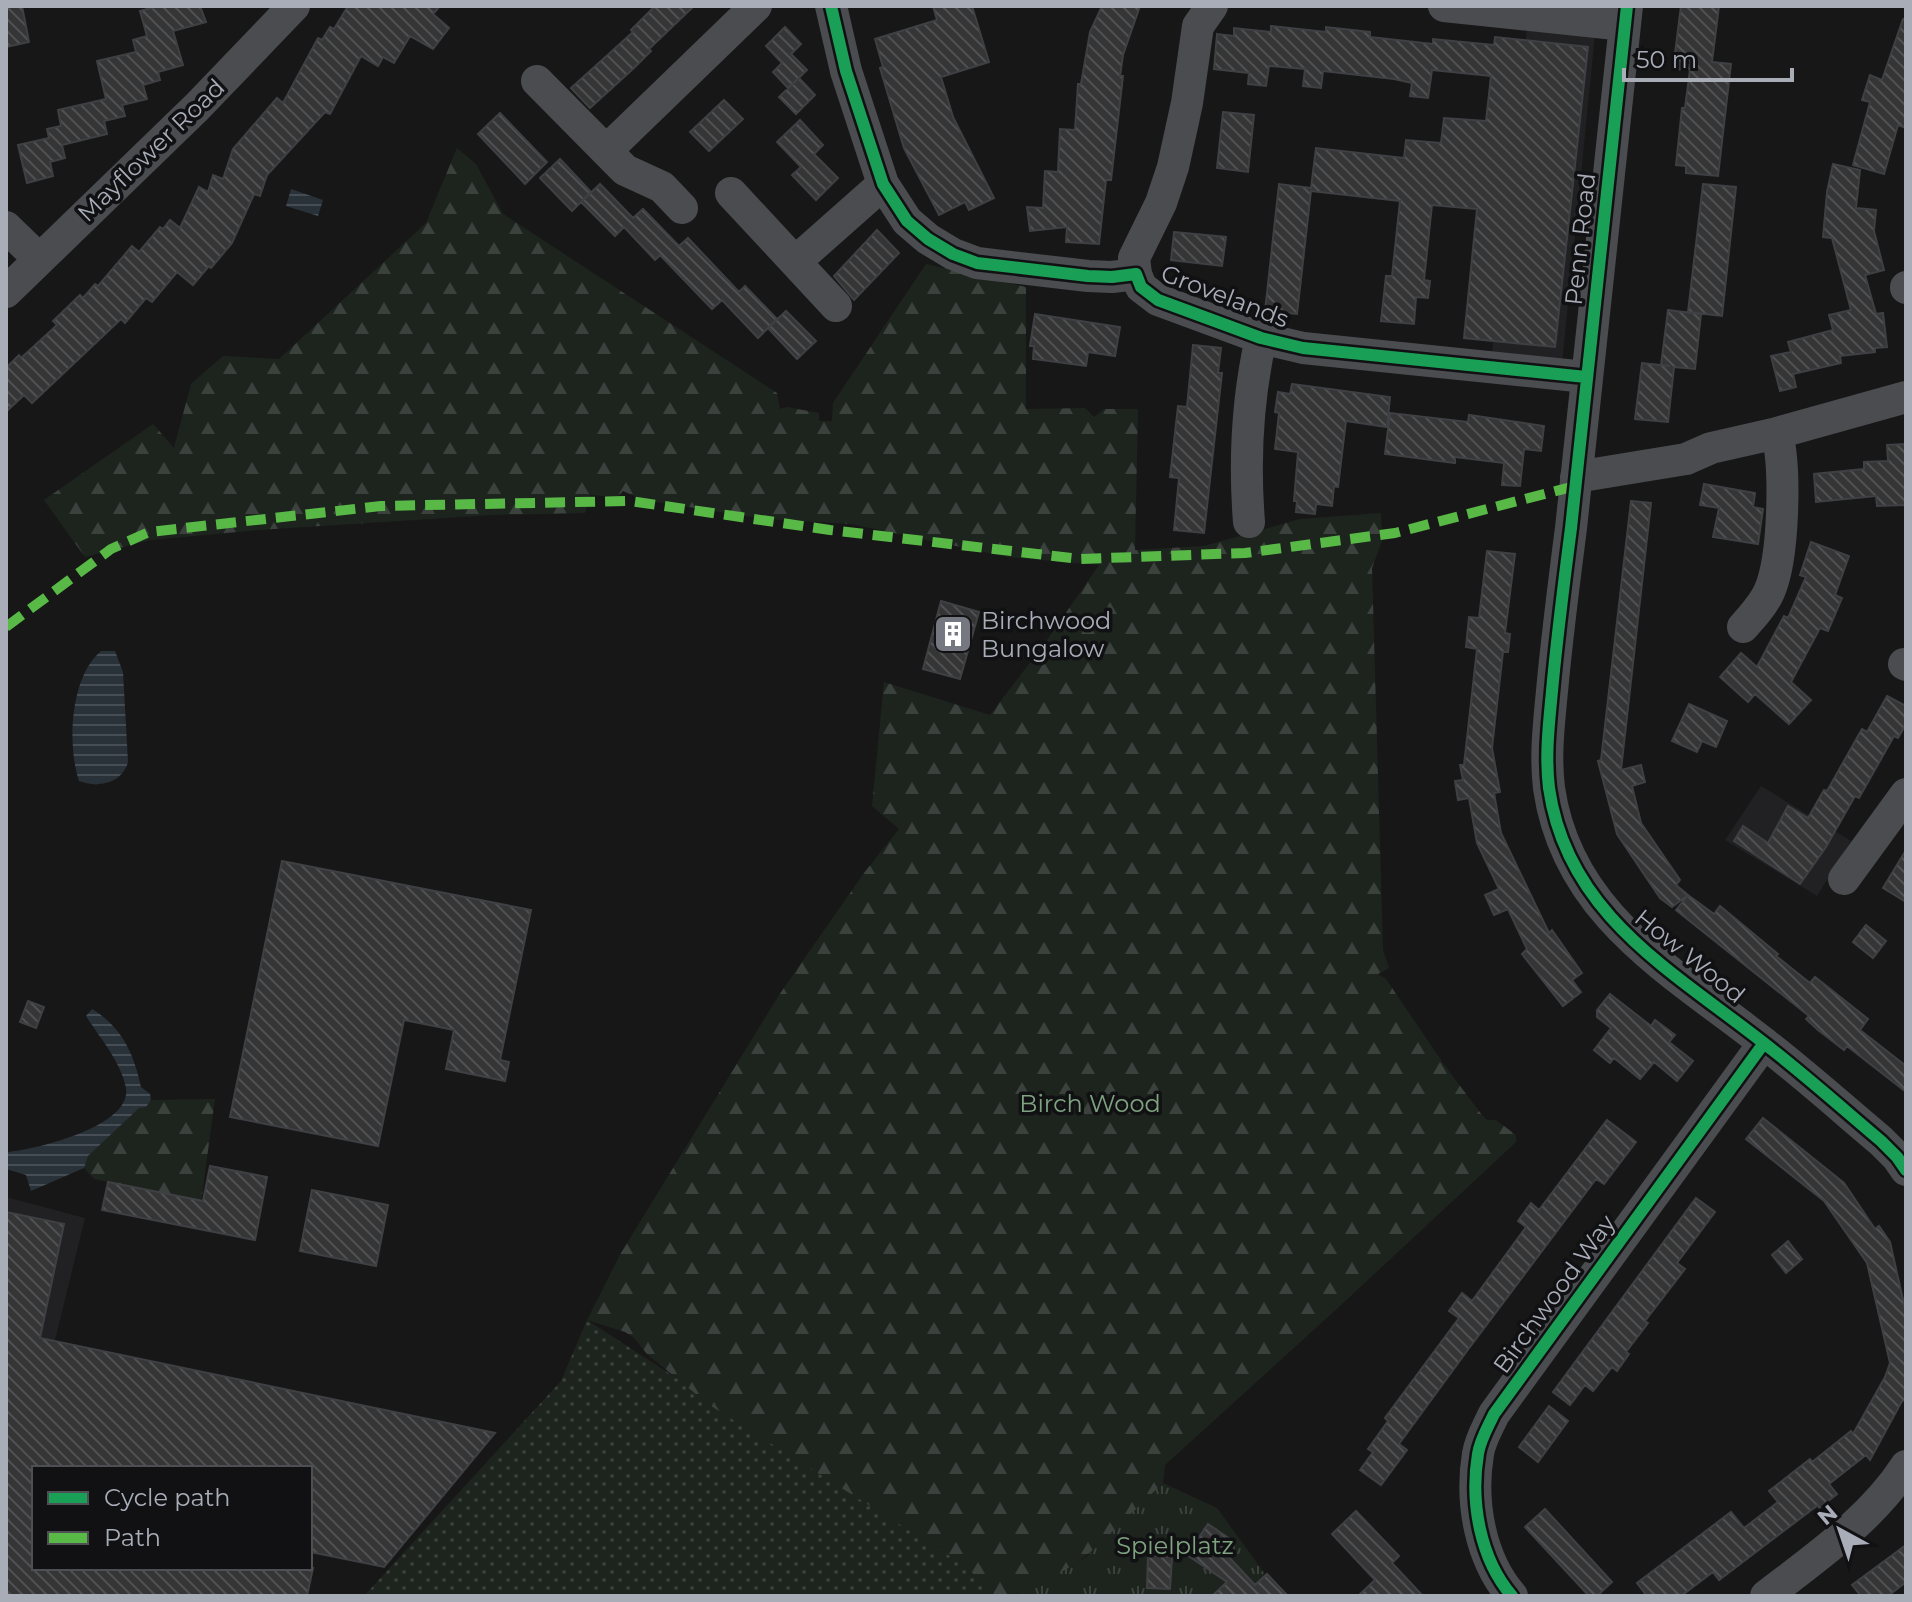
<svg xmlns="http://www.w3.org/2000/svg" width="1912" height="1602" font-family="Montserrat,sans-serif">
<defs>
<pattern id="grass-dots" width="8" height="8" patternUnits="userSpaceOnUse" patternTransform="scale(2)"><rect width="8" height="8" fill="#1d241e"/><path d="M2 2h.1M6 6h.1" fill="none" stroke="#3b413d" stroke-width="1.8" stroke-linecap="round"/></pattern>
<pattern id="forest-firs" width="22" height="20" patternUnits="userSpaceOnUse" patternTransform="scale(2)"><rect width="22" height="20" fill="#1d241e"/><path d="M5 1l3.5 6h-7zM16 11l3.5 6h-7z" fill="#3b413d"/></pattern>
<pattern id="park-tufts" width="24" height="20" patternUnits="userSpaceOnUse" patternTransform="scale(2)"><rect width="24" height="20" fill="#1d241e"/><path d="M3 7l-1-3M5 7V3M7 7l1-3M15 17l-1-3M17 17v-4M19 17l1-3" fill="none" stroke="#3b413d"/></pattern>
<pattern id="water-rules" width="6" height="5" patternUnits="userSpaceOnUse" patternTransform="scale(2)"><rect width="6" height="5" fill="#2a3239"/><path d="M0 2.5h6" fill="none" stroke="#464d54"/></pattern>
<pattern id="building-back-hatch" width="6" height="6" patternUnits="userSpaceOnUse" patternTransform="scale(2)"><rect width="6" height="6" fill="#353536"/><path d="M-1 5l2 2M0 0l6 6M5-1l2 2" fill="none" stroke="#4f5051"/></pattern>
</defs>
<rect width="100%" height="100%" fill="#171717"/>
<!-- built -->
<path fill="#212123" d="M1527,28L1595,35L1562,364L1492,353Z
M1761,786L1851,841L1817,896L1725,840Z
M6,1197L85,1218L17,1495L6,1493Z"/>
<!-- grass -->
<path fill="url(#grass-dots)" d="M587,1320L964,1565L996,1596H364L561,1381Z"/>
<!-- forest -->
<path fill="url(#forest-firs)" d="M457,148L476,164L503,214L777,393L780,409L787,407L819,413V421H832L833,403L926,264L1026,287V409L1085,408L1094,417L1104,409H1138L1135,550L1204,546L1300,519L1381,513L1382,541L1372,568L1383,950L1389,968L1378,974L1386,979L1445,1066L1482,1115L1487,1120H1496L1516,1135V1142L1341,1305L1165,1465L1163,1483C1124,1523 1056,1596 996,1596L964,1565L708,1404L647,1354L634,1338L625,1332L587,1320L621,1253L779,995L864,873L899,829L872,806L884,682L990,715L1045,643L1099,565L1008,557L851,524L766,519L643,500L623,491L618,497L590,495L585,513L492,515L259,530L151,540L85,557L44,500L153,424L174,448L191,384L223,356L279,359L426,223Z
M215,1099L201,1202L94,1179L84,1168L88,1156L139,1107L146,1106L152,1100Z"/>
<!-- park -->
<path fill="url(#park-tufts)" d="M1163,1483L1217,1508L1281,1596H1012L1055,1576L1086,1557Z"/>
<!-- water -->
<path fill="url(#water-rules)" d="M291,189L323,200L318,216L286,206Z
M101,651H115L123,672L128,762C122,784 97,788 79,781C67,745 70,677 101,651Z
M92,1009C122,1027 134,1054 141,1087L150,1094L151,1100L146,1107L139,1108L88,1156L84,1168L31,1191L26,1175L6,1169V1152C33,1150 132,1127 126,1088C121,1062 100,1038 86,1016Z"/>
<!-- building -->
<path fill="url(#building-back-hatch)" stroke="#3f4043" stroke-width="2" d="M6,6H22L29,42L6,47Z
M158,6H200L206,22L173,31L183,65L158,72L160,80L143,85L147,99L122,105L125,116L104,121L107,134L62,145L65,158L50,162L53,176L27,183L18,145L49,138L47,129L61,126L58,110L106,99L97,61L136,52L133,40L147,36L140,11Z
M348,6H440L433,14L449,28L433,49L410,36L394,63L383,57L378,66L361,56L330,114L325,112L267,175L260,196L254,194L232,243L211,268L209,266L193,285L177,272L152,302L146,298L125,323L121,319L32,403L24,395L6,412V368L19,355L21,358L57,325L53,321L80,295L83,298L95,284L98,286L132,246L139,252L160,227L163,229L170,220L180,228L199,187L208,192L213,175L223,179L233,149L277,98L283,103L318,38L322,40L330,27L334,29Z
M655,6H694L649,49L651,51L634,68L590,108L571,88L633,32L631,30Z
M933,6H972L989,62L941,77L953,117L994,198L969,210L965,202L939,215L904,148L880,68L883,67L875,39L937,20Z
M1102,6H1140L1123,55L1120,76H1123L1111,180H1106L1099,244L1066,242L1067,227L1030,231L1027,207L1043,208L1045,171L1058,172L1060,129L1075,130L1078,84H1081L1090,32Z
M1681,6H1719L1712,62L1731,64L1718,176L1686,173V166L1676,165L1682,108H1685L1690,70L1673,69Z
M1903,19H1906V128L1898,125L1884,174L1853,165L1870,102L1862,100L1870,75L1882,80Z
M1271,26L1326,32V27L1370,32V37L1433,44V39L1494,45L1495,37L1588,47L1555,347L1464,338L1477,209L1432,205L1424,280L1430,281L1428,298L1416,297L1414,324L1381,321L1386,276H1392L1400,201L1311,191L1297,314L1265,311L1279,184L1311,188L1316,148L1404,158L1406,140L1441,143L1444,118L1486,121L1491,76L1432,70L1428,98L1410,96L1412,83L1394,79L1323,71L1321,88L1303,86L1305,69L1269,66L1266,86L1248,84L1249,73L1214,69L1217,34L1234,36V28L1271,32Z
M785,27L801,44L791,54L807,70L788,88L773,72L782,63L766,46Z
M799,78L815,95L796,114L779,97Z
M724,100L743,119L709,151L690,132Z
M1223,112L1254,115L1248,172L1217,168Z
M500,113L547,162L525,184L478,134Z
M800,120L823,145L814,154L838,178L816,200L792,175L801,167L777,142Z
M560,159L591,192L572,211L540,178Z
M1833,164L1860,170L1856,208L1876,210L1874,231L1884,270L1865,275L1876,314L1883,313L1887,347L1875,348V352L1840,356L1841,363L1793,374L1796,387L1780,391L1771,356L1791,352L1788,342L1833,330L1829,315L1851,310L1832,238L1823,237L1827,192Z
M600,184L633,218L643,209L679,246L688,238L739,292L745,286L777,319L758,338L722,300L712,309L660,255L655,260L624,227L615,236L581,202Z
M1703,184L1736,187L1722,316L1688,312Z
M877,230L899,253L854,300L834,276Z
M1174,232L1226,237L1222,266L1171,260Z
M1668,310L1701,314L1695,369L1674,367L1668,422L1635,419L1642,363L1670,366L1661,365Z
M786,311L816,341L797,359L768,328Z
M1035,314L1120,327L1115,356L1088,352L1086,366L1033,359L1034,346H1030Z
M1193,345L1221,348L1218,373H1222L1204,533L1174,530L1179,478L1170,477L1178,406L1187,407Z
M1292,384L1390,397L1387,427L1346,421L1338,487L1334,486L1332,506L1316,504L1315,514L1296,512L1297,501H1294L1298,452L1275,449L1279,413L1275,412L1278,392L1290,394Z
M1390,413L1468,422L1469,415L1544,426L1541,451L1524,449L1520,486L1502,485L1504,463L1455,457V463L1385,454Z
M1906,444V505L1877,506L1876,496L1816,502L1814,474L1864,469V462L1888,461L1887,445Z
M1704,484L1755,493L1753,507L1763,509L1758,544L1713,537L1719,508L1700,505Z
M1631,501L1651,503L1621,770L1641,765L1645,782L1632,786L1641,823L1680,880L1676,885L1688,895L1672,907L1660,898L1617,834L1598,761L1601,760Z
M1811,542L1849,556L1835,595L1842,598L1828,631L1820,628L1791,682L1811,700L1789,724L1755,694L1748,702L1720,677L1741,653L1757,667L1784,616L1788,618L1806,577L1800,575Z
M1487,551L1515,554L1505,633L1510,634L1508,652H1503L1492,748L1500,792L1494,793L1501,833L1549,933L1552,930L1582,973L1572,980L1581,992L1563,1006L1522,954L1527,949L1508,909L1494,915L1485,895L1499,889L1477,843L1469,798L1458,800L1455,781L1463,780L1460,765H1464L1477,649L1466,647L1469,617L1479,618Z
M941,601L979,612L960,679L923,669Z
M1887,696L1906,706V724L1898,738L1894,736L1859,798L1855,796L1826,847L1800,884L1734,841L1743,826L1768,843L1788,806L1808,818L1824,790L1827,791L1862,729L1867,732Z
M1689,704L1727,721L1716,747L1702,741L1697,752L1672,741Z
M1906,850V902L1883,888Z
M282,861L531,910L500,1060L509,1062L505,1081L446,1069L454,1030L404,1020L378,1146L230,1117Z
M1688,895L1714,914L1720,906L1778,954L1776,956L1810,983L1815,977L1868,1019L1860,1030L1906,1066V1092L1847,1046L1844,1050L1818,1030L1806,1019L1809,1016L1676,910Z
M1866,925L1886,941L1873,958L1853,942Z
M1610,994L1651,1026L1655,1020L1675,1035L1669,1042L1693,1061L1677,1081L1654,1062L1640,1079L1614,1058L1610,1063L1594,1050L1611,1028L1597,1017V1010Z
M28,1001L44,1007L36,1028L20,1022Z
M1763,1118L1844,1183L1875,1229L1879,1226L1890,1242L1906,1313V1400L1902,1401L1870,1460L1866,1455L1829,1484L1837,1494L1819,1508L1818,1505L1719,1580L1713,1572L1681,1596H1647L1637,1583L1731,1512L1744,1528L1778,1502L1769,1491L1810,1459L1812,1462L1851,1431L1853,1434L1885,1377L1890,1363L1867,1263L1824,1201L1746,1139Z
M1607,1120L1636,1142L1604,1184L1596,1179L1467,1351L1399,1444L1407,1450L1381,1485L1360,1470L1373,1452L1368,1449L1388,1421L1385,1418L1459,1318L1449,1311L1462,1293L1472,1301L1526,1227L1518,1221L1531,1203L1539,1210Z
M210,1166L267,1177L255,1240L102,1210L108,1182L203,1201Z
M312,1190L388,1205L376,1266L300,1251Z
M1696,1198L1715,1212L1677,1263L1685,1269L1645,1321L1648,1323L1626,1352L1629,1354L1617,1371L1612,1367L1593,1391L1585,1385L1570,1405L1553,1392Z
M6,1212L64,1224L40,1338L495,1433L384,1567L310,1552V1468H34V1568H313L307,1596H6Z
M1788,1241L1802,1259L1786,1273L1772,1255Z
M1549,1406L1568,1421L1538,1462L1519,1447Z
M1545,1509L1612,1582L1597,1596H1589L1525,1527Z
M1356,1511L1399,1556L1392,1563L1423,1596H1358L1375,1580L1332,1534Z
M1208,1524L1233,1541L1225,1553L1255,1585L1267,1574L1288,1596H1212L1227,1582L1187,1555Z
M1906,1545V1582L1888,1596H1861L1852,1585Z
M1148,1555L1172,1557L1170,1589L1147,1588Z"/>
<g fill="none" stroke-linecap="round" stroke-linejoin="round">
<!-- minor -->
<path stroke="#4b4c50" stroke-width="32" d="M831,6L846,71L883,184L907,221L928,239L953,254L977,263L1088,276L1112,277L1136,274L1141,287L1158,300L1261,338L1303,348L1586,377
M1444,6L1625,25
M1627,6L1571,528C1564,582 1557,636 1552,691C1549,723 1545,755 1549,788C1567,915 1674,972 1765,1044C1805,1075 1843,1109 1881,1141L1897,1157L1906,1170
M537,81L625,170L662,187L682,208
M606,151L756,6
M731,193L836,306
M6,227L39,259
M795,262L883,184
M1136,274L1134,258L1161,203L1173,167L1187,103L1198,26L1212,6
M1906,287V288
M6,292L197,107L294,6
M1576,477L1686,459L1711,448L1777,433L1906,397
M1249,522C1244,459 1247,400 1261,338
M1743,627C1753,616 1763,605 1769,592C1784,559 1786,469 1777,433
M1904,664L1906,665
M1844,879L1906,794
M1512,1596C1480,1559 1470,1502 1478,1454C1480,1440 1488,1427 1494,1414L1764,1043
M1766,1596C1815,1558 1872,1519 1906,1466"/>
<!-- quiet -->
<path stroke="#58b947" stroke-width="10" stroke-dasharray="20 10" stroke-linecap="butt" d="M6,627L111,549L149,532L381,506L630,501L830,530L1080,559L1245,553L1395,533L1575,486"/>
<!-- cycleway casing -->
<g stroke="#111113" stroke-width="17">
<path id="cycleway" d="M831,6L846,71L883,184L907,221L928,239L953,254L977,263L1088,276L1112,277L1136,274L1141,287L1158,300L1261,338L1303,348L1586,377
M1627,6L1571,528C1564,582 1557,636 1552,691C1549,723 1545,755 1549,788C1567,915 1674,972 1765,1044C1805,1075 1843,1109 1881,1141L1897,1157L1906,1170
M1512,1596C1480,1559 1470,1502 1478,1454C1480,1440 1488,1427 1494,1414L1764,1043"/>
</g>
<!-- cycleway -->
<use href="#cycleway" stroke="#1a9f57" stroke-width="12"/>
</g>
<!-- icons -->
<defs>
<g id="building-square" transform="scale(2)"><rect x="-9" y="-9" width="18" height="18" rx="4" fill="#757880" stroke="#111113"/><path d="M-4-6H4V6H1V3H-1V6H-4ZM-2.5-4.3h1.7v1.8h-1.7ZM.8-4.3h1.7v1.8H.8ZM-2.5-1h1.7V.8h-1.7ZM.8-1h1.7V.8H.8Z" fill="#fff"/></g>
</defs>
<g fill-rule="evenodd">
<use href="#building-square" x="953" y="634"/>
</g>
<g text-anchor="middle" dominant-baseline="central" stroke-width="7" stroke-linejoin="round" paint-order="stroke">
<!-- street labels -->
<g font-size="24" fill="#a8adb8" stroke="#111113">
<text transform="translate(151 150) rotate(-44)">Mayflower Road</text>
<text transform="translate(1580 239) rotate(-84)">Penn Road</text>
<text transform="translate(1225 296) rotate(21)">Grovelands</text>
<text transform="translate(1690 956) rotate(39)">How Wood</text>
<text transform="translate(1554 1294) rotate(-54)">Birchwood Way</text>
</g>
<!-- poi labels -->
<g font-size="24" fill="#a8adb8" stroke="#111113" text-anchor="start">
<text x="981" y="620">Birchwood<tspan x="981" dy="28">Bungalow</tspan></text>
</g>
<!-- park labels -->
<g font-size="24" fill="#7fa381" stroke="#111113">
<text x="1090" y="1103">Birch Wood</text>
<text x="1175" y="1545">Spielplatz</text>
</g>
</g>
<!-- border -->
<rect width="1912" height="1602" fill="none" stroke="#a8adb8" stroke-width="16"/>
<!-- legend -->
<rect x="32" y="1466" width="280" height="104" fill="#111113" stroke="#4d4f55" stroke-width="2"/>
<rect x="48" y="1492" width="40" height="12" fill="#1a9f57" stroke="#4d4f55" stroke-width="2"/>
<text x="104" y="1506" font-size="24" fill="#a8adb8">Cycle path</text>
<rect x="48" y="1532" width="40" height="12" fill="#58b947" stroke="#4d4f55" stroke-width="2"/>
<text x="104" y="1546" font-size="24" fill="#a8adb8">Path</text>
<!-- north arrow -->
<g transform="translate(1840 1530) rotate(320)" stroke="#111113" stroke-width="6" paint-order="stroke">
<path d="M0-6L14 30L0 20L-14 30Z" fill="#a8adb8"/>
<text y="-12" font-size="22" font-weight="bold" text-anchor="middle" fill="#a8adb8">N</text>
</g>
<!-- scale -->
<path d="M1624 68v12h168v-12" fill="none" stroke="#a8adb8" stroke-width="4"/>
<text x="1636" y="68" font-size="24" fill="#a8adb8" stroke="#111113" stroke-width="6" paint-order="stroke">50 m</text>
</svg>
